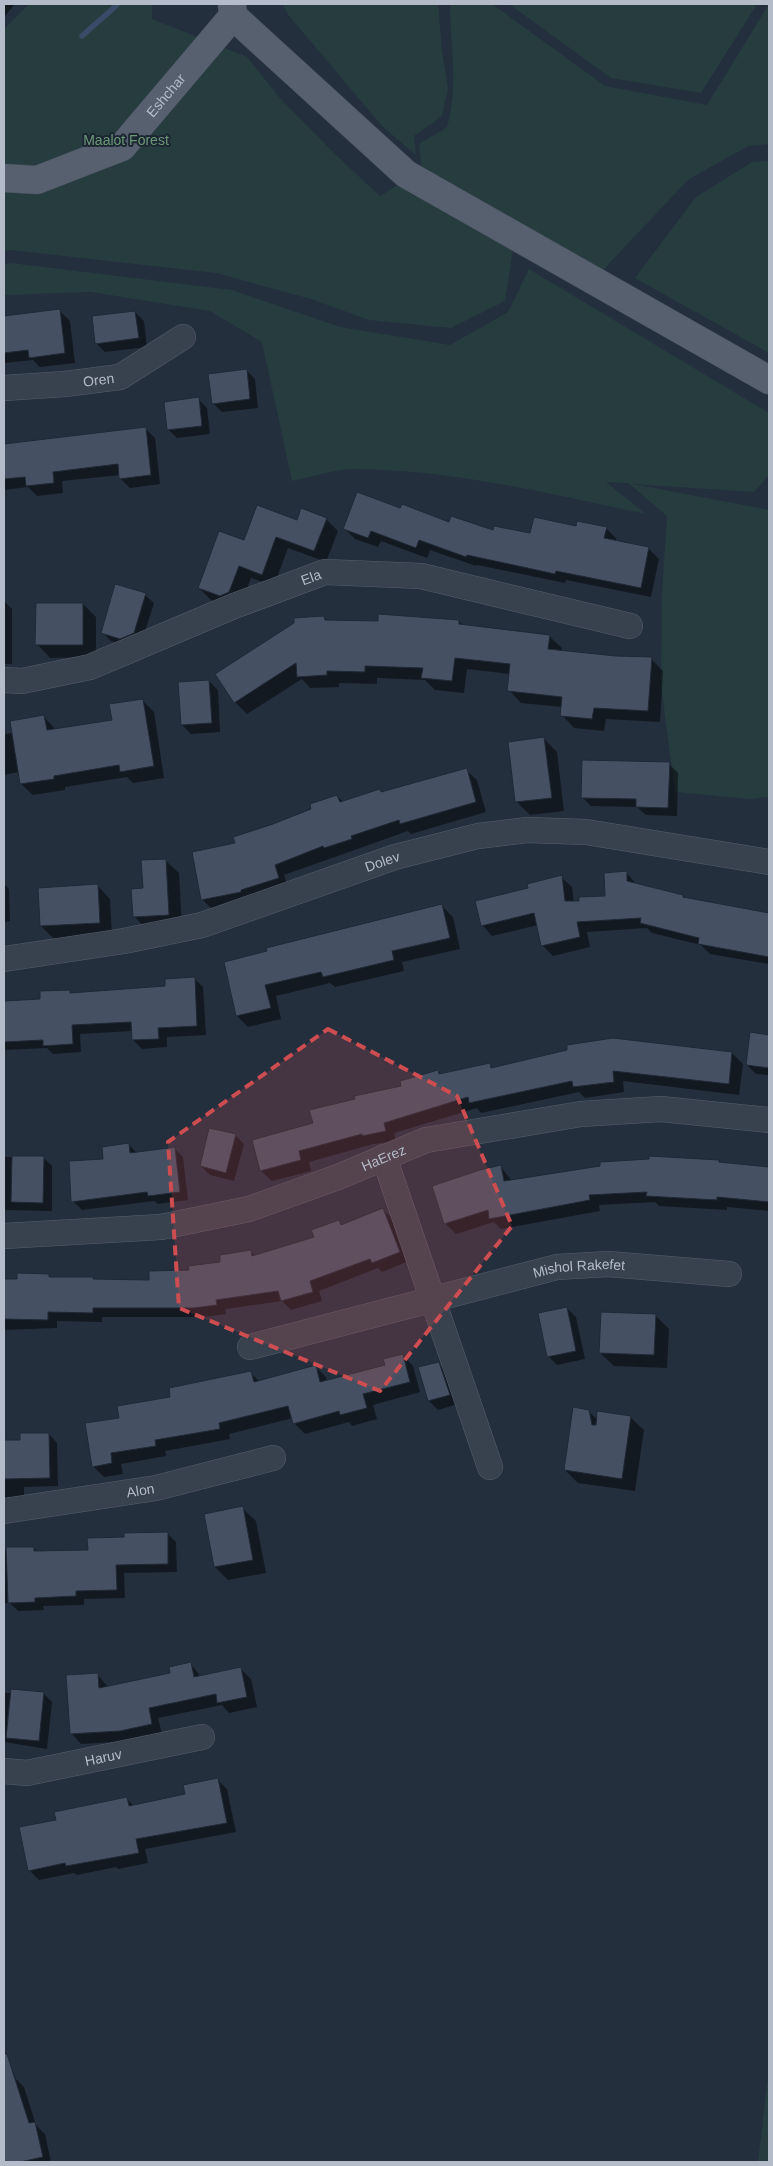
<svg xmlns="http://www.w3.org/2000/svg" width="773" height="2166" font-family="Arial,sans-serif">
<rect width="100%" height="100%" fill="#242f3e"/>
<!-- green -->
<path fill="#263c3f" d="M29,4H152V19L247,57L280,98L337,156L380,196L422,170L419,144L447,127C459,83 450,47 450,4H492L605,86L707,105L769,4V144L748,146L689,179L602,271L517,224L505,301L451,328L369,320L311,299L216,273L11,250L4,251V29Z
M283,4H438L442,51L448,88L442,116L414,136L416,155L383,127L289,16Z
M509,4H757L701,93L611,78Z
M769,161V353L635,278L696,197L752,162Z
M11,263L232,290L340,327L450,345L508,312L529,269L769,413V475L754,492L633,484L769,510V797L751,799L675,792L661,685L662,594L667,516L628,483L606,482L646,514C552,494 453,470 356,469C335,469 312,477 292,481L262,342L210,311L91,292L4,295V264Z
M769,2068V2162H758Z"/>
<!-- shadow -->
<path fill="#0007" d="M4,4H15L4,17Z
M60,311L70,321L75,363L40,367L33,360L4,363V314L7,317Z
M135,312L144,321L147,347L105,352L96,343Z
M246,370L255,379L258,408L222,412L213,403Z
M198,399L207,408L210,434L177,438L168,429Z
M145,428L155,438L160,484L130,488L120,478V475L62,481L63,493L37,496L28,487L4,490V446Z
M401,510L450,524L494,532L531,535L606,528L616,538V541L649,549L659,559L651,597L566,580L565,583L477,565L476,566L430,550L427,558L381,541L378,547L355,539L345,529Z
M326,519L338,531L326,562L288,548L274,586L251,578L241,605L233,608L211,600L199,588L298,522Z
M145,595L154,603L142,641L130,647L111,641L102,632Z
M4,601L12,609V664H4Z
M83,604L96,617V657L50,658L37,644Z
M324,617L328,621H459L464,626L549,636L562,648L561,651L616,658L651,659L663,671L660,722L606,719L604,731L574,728L562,715L563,707L521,703L509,690L510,674L467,669L464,693L435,690L425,680L377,678V684L339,683V687L310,688L302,679L247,714L235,702Z
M209,681L218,690L220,732L191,734L182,725Z
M142,700L154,712L164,778L133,783L127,777L65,787V790L33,795L21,784L19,772L4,775V734L13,733L44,717L56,730L113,721Z
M544,739L557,752L564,811L530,815L517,802Z
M669,764L678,773L677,816L646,815L637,807L591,806L582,797Z
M466,770L477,780L486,812L411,834L408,831L284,875L289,889L213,910L203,900L236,844L274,825L337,796L343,802L379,790L383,793Z
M165,860L179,873L182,927L147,930L134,916L144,889Z
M626,872L637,885L683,896L686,899L769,925V964L710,954L701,945L652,933L647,928L587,932L590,947L553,956L542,945L538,925L492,936L482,925L530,889L561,877L572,887L574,902L607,897Z
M4,884L9,889L10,921L4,922Z
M97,885L110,899L112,936L54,939L41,926Z
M442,906L453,917L460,949L402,962L404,971L335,987L330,983L276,996L281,1019L248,1027L237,1016L225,963Z
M194,978L203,987L206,1035L167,1037V1047L142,1049L133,1040L132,1031L80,1034L81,1052L53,1054L47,1048L4,1050V1002L42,1000L69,991L73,994L167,987Z
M751,1034L769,1036V1075L756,1074L747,1065Z
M613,1039L732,1053L743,1064L739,1095L623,1081L624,1092L585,1098L579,1092L481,1113L477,1108L394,1133L396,1141L373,1144L309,1162L311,1171L272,1181L261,1171L314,1124L438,1071L441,1075L490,1065L494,1069Z
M235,1135L244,1144L234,1181L210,1175L201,1166Z
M129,1145L137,1153L174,1148L183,1157L188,1200L158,1204L154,1201L82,1210L73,1201L105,1160Z
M4,1157L44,1158L52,1166V1211L4,1210Z
M719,1161L721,1164L769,1168V1211L727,1207V1210L659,1206L655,1202L599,1205L600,1211L501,1229L494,1222L456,1234L445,1223L501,1167L512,1181Z
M383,1210L393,1219L409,1261L382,1272L378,1268L319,1291L322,1301L291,1310L282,1301L225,1309L226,1314L203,1317H102V1322L57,1321V1328L4,1330V1280L48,1275L51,1278L151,1281L222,1263L251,1252L255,1256L315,1238L339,1222L343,1226Z
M567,1308L576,1317L585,1359L557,1365L548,1356Z
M655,1315L669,1329L667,1368L614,1366L600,1353Z
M403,1355L413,1366L420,1392L373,1405L377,1419L352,1426L349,1422L305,1434L294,1423L293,1418L229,1434L230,1439L165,1451L166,1456L121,1464L123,1474L104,1477L93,1466L120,1419L172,1398L251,1373L259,1381L315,1366L326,1377L327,1382L386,1366Z
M438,1363L447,1372L458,1404L438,1410L429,1401Z
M588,1411L598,1420L630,1417L644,1430L635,1491L578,1483L565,1470Z
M49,1434L57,1443L58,1486L24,1487V1501H4V1442L22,1441Z
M242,1508L256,1521L266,1573L228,1580L215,1567Z
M167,1533L176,1542L177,1572L124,1573L125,1598L84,1599V1605L43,1606L44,1610L18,1611L10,1603H4V1550L34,1548L38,1552L89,1551L126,1538Z
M190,1663L201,1677L241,1669L251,1679L257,1707L229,1713L222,1705L158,1718L162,1734L131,1741L81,1744L71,1733L97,1674L108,1687L171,1674Z
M4,1693H43L52,1702L47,1749L4,1742Z
M217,1779L227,1789L236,1832L145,1849L148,1863L118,1869L116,1867L77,1875L74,1873L39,1880L29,1870L58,1821L127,1799L134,1806L186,1795Z
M4,2049L16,2079L24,2087L36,2125L45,2134L51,2162H4Z"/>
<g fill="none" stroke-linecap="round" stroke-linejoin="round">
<!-- stream -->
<path stroke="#394c67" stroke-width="5.5" d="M82,36L118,4"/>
</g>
<!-- building -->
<path fill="#455162" stroke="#1f2835" d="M60,309L65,353L29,358L28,350L4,353V316Z
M135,311L139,338L95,344L92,316Z
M247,369L250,399L212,404L208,374Z
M199,397L202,426L167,430L164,402Z
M146,427L151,475L119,479L118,464L53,472L54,483L26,486L25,477L4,479V444Z
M357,492L400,508L402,504L449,522L451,516L493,530L494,526L530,533L534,517L576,526L577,521L607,527L604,538L649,547L641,588L556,571L555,574L467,555L466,557L419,540L416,548L371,531L368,538L343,529Z
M257,505L297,520L301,508L327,518L314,551L276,537L262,575L239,566L229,592L220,596L198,588L219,531L244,540Z
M115,584L146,593L134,633L120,639L101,633Z
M36,603H83V645H35Z
M378,614L459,620V624L550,635L548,649L616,656L652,657L648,711L594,708L592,719L560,716L562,697L507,691L510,664L455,658L452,681L421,678L423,668L365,666V672L327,671V675L297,677L296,663L234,703L215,674L294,623V618L324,616L325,620L378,621Z
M209,680L212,723L181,725L178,682Z
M143,699L154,766L120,772L119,765L54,776V779L20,784L10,721L44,715L47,730L112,720L109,704Z
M544,737L552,798L515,802L508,742Z
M582,760L670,762L668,808L636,807V799L581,798Z
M467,768L476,802L400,824L399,820L351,836L352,839L324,848L323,846L275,865L279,878L241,890V892L201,900L192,852L235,843L233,837L273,824L311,809L310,804L337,795L340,802L380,789L381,792Z
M166,859L169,915L133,917L131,889L143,888L141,860Z
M627,871V881L683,895V897L769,913V957L698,944L699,938L640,923L641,918L577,922L580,937L541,946L534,913L481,926L475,901L528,888L527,884L562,875L565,901H579V897L605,896L604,873Z
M98,884L100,923L40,926L38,888Z
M442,904L450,938L392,951L394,960L323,977L321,972L265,985L271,1008L236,1016L224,962L267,951L266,948Z
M195,977L197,1026L158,1028L159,1039L132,1040L131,1022L72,1025L73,1044L43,1046V1040L4,1042V1001L40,999V991L70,990V993L165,986V979Z
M750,1032L769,1035V1068L746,1065Z
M613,1038L732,1052L729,1084L613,1071L614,1082L573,1087L572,1081L469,1103L468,1097L384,1123L386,1131L362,1136V1134L299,1151L301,1160L260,1171L252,1140L313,1123L309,1110L355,1099L354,1096L401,1086L400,1081L438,1070L439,1074L490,1063L491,1068L567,1050V1045Z
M209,1128L236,1134L226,1173L200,1166Z
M129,1143L130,1153L175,1147L180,1192L148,1196L147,1192L71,1202L69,1161L103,1159L102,1147Z
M12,1156H44L43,1203L11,1202Z
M649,1156L719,1160V1162L769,1167V1202L717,1197V1200L646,1196L647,1192L589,1195L590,1200L489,1219L488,1210L444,1224L432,1186L480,1170L501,1165L504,1181L600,1166V1162L649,1159Z
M383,1208L400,1252L372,1263L370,1259L310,1281L313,1292L281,1301L278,1291L216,1300L217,1305L193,1308H93V1313L48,1312V1320L4,1319V1279H17V1273L49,1274V1277H93V1279L149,1280V1271L189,1270L188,1266L220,1262V1255L251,1250L252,1256L314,1237L311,1230L339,1220L341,1225Z
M567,1307L576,1351L547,1357L538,1313Z
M601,1312L656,1314L654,1355L599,1353Z
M403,1354L410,1382L363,1394L367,1408L340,1415L339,1411L293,1424L288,1406L219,1423L220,1429L155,1440L156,1446L111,1453L112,1463L92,1467L85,1423L119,1418L117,1406L170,1397L169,1388L251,1371L254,1382L316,1365L320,1382L385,1365L383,1359Z
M439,1362L450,1395L428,1401L418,1367Z
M573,1407L589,1410L592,1425H596L597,1411L631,1416L622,1479L564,1470Z
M20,1433H49L50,1478L4,1479V1440H20Z
M243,1506L253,1560L214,1567L204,1514Z
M168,1532V1564L116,1565L117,1590L76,1591V1596L35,1598V1602L8,1603L6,1547H34V1551L88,1550L87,1538L124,1537V1533Z
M191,1662L194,1677L241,1667L247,1697L217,1703L216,1694L149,1708L152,1724L120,1731L70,1734L66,1675L98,1673L99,1688L170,1673L169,1667Z
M11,1689L44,1692L39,1741L6,1738Z
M218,1778L227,1823L136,1839L139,1853L66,1866L65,1863L28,1871L19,1827L56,1820L54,1812L127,1797L129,1806L185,1794L183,1785Z
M4,2054H7L29,2123L35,2122L43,2157L20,2162H4Z"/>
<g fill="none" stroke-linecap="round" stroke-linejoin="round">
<!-- minor casing -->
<g stroke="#565f6c" stroke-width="26">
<g id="minor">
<path id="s1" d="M4,388L65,384L120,377L183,337"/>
<path id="s2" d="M4,680L22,681L90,667L234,606L325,572L421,576L630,626"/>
<path id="s3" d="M4,959L124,941L202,925L395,857L478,836L527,830L586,832L769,862"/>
<path d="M384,1157L490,1467"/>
<path id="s4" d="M4,1236L161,1227L249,1209L338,1177L426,1140L581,1114L661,1109L769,1120"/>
<path id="s5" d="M250,1347L557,1267L608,1264L729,1274"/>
<path id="s6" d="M4,1511L156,1488L273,1458"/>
<path id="s7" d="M4,1771L27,1773L202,1737"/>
</g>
</g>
<!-- major casing -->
<g stroke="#414a57" stroke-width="29">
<g id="major">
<path d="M232,4L233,16L406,174L769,380"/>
<path id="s8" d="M4,178L37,180L122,147L233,16"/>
</g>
</g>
<!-- minor -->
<use href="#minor" stroke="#38414e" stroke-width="25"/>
<!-- major -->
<use href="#major" stroke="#56606e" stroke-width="28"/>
</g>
<!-- marked area -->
<path fill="#ce4d50" fill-opacity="0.2" stroke="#ce4d50" stroke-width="4" stroke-dasharray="10 6" stroke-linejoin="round" d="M328,1029L457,1096L512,1226L380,1391L179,1308L168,1142Z"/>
<g text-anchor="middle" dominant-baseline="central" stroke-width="4" stroke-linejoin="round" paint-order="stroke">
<!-- street labels -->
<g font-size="14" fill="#b4bcc9" stroke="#1d2633">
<text stroke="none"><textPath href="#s8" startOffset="192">Eshchar</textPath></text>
<text stroke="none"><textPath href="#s1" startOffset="95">Oren</textPath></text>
<text stroke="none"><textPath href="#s2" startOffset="326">Ela</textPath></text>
<text stroke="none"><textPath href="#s3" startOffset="392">Dolev</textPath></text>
<text stroke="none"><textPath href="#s4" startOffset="391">HaErez</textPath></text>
<text stroke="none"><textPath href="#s5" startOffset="339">Mishol Rakefet</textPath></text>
<text stroke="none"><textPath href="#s6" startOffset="138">Alon</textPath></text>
<text stroke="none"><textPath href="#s7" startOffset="101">Haruv</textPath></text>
</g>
<!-- park labels -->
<g font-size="14" fill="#6b9a76" stroke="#1d2633">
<text x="126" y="140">Maalot Forest</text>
</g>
</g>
<!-- border -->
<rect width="773" height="2166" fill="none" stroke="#b4bcc9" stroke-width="10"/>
</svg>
